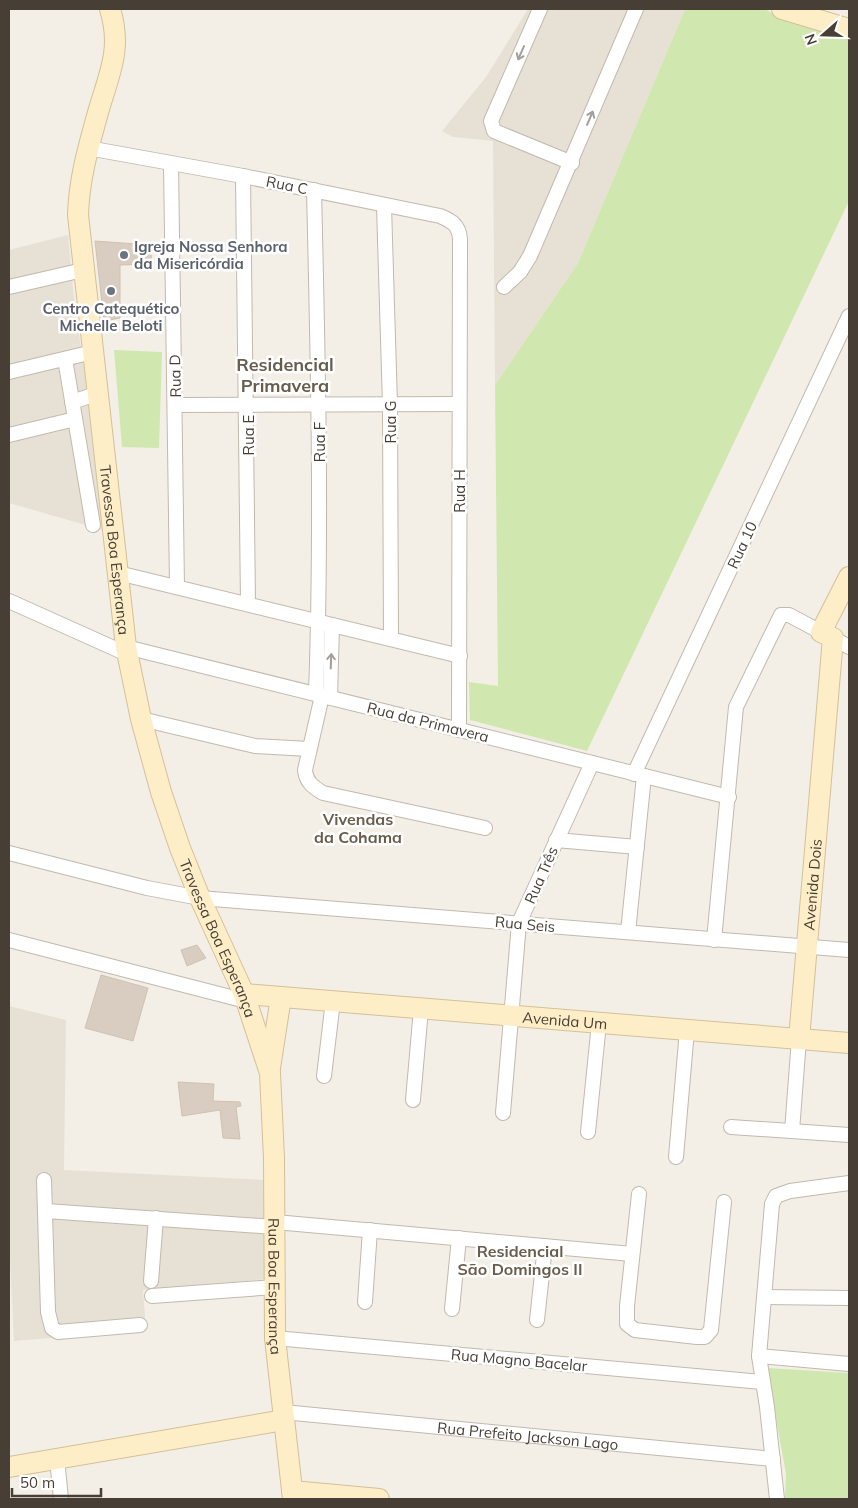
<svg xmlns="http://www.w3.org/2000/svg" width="858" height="1508" font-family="Mulish,sans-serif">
<rect width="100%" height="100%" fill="#f3efe7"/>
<!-- residential -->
<path fill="#e7e1d5" d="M528,9H685L578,263L495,385L493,141L453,137L442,131L486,77Z
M68,235L75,309L110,532L9,503V250Z
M9,1006L66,1020L64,1170L264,1180L266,1279L143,1290L146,1330L14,1341L9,1234Z"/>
<!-- green -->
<path fill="#d1e7b0" d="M685,9H765L785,21L849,40V201L587,751L470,720L469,682L498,686L495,385L578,263Z
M114,350L162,352L159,448L122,447Z
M767,1368L849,1373V1499H785L786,1474Z"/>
<!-- building -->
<path fill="#d8cdc0" stroke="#d0c2b0" d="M95,241L150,245L152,264L120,265V318L104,321Z
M197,945L206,958L187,966L181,950Z
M101,975L148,988L133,1041L85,1028Z
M178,1082L214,1084L213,1101L240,1102L241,1106L236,1107L240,1139L223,1138L220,1110L182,1116Z"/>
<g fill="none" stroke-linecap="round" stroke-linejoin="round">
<!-- street casing -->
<g stroke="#c2b9ad" stroke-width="16">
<g id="street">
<path d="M540,9L491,121L494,131L572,163"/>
<path d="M88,148L243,176L440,216C452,221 459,225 460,239L459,730"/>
<path d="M171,164L177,587"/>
<path d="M243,176L248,604"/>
<path d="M314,190C318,358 322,526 316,694"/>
<path d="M384,206L390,405L391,639"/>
<path d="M9,287L83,270"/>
<path d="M504,287L520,272L530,256L636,9"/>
<path d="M65,359L93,525"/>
<path d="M9,372L93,352"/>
<path d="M72,402L99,393"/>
<path d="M175,405L459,404"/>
<path d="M9,435L75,419"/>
<path d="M118,573L460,656"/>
<path d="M9,601L127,654"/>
<path d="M833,638L849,647"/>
<path d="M126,647L729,797"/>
<path d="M322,696L305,770C306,782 313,787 323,793L485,828"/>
<path d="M330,698L332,625"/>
<path d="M141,719L255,746L309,749"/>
<path d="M634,774L849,316"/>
<path d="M556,840L637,847"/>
<path d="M9,853L147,888L200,898L849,950"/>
<path d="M628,932L644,776"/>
<path d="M9,940L246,1001"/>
<path d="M714,940L736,707L781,615H789L821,632"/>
<path d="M324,1076L333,1001"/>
<path d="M413,1100L421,1009"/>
<path d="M503,1113L519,923L592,763"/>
<path d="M731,1127L849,1135"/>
<path d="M792,1131L799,1039"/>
<path d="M588,1132L599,1023"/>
<path d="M676,1157L687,1030"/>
<path d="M44,1180L48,1312L52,1328L58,1332L140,1325"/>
<path d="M639,1194L627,1306V1324L635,1330L697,1337H705L711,1330L724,1202"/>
<path d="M46,1211L275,1227"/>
<path d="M275,1222L632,1254"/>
<path d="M151,1281L156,1218"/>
<path d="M152,1296L275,1287"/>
<path d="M764,1297L849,1298"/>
<path d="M365,1302L370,1230"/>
<path d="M452,1309L459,1238"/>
<path d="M537,1320L545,1246"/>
<path d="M275,1338L762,1382"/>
<path d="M759,1356L849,1364"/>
<path id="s1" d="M283,1412L773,1459"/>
<path d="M57,1459L61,1499"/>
<path d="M777,1499L767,1407L759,1356L772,1204L776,1196L790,1191L849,1183"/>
</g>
</g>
<!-- secondary casing -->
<g stroke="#d3c098" stroke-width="22">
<g id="secondary">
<path id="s2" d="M110,9C122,48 110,72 99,109C89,145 79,178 78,215L126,647L141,719L161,792L180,848L200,898L244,994L270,1073L274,1158L275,1338L293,1499"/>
<path d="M782,9L849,29"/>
<path id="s3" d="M244,994L849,1043"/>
<path id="s4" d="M799,1039L833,638L821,632L849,577"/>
<path d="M270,1068L281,997"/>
<path d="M9,1467L284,1420"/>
<path d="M292,1491L379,1499"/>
</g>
</g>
<!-- street -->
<use href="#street" stroke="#fff" stroke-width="14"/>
<!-- secondary -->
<use href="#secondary" stroke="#feeec7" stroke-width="20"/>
</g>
<!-- one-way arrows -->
<defs><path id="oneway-shaft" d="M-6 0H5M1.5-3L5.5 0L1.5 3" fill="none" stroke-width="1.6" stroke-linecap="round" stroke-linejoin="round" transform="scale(1.25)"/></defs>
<g stroke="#a39f9a">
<use href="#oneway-shaft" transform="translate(521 53) rotate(114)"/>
<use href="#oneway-shaft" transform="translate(590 118) rotate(-67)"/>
<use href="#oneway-shaft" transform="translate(331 661) rotate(-88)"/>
</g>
<!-- markers -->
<g fill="#6b7280" stroke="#fff" stroke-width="2">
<circle cx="124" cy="255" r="5"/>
<circle cx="111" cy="291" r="5"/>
</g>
<g text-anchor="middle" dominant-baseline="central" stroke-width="5" stroke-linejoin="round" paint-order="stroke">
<!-- street labels -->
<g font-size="15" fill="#473f36" stroke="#fff">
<text transform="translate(287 185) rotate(11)">Rua C</text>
<text transform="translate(175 376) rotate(-91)">Rua D</text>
<text transform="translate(390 422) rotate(-90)">Rua G</text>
<text transform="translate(248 435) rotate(-90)">Rua E</text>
<text transform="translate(319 442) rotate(-90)">Rua F</text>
<text transform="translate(459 491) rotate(-90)">Rua H</text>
<text transform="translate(742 545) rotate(-65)">Rua 10</text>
<text stroke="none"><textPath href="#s2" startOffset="548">Travessa Boa Esperança</textPath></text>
<text transform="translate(428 722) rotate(14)">Rua da Primavera</text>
<text transform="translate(541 875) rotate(-66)">Rua Três</text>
<text stroke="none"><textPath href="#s4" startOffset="155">Avenida Dois</textPath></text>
<text transform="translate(525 924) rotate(5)">Rua Seis</text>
<text stroke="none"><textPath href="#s2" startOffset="952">Travessa Boa Esperança</textPath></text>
<text stroke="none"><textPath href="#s3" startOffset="322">Avenida Um</textPath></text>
<text stroke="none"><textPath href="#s2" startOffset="1310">Rua Boa Esperança</textPath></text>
<text transform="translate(519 1360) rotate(5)">Rua Magno Bacelar</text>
<text stroke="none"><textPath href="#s1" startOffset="246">Rua Prefeito Jackson Lago</textPath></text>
</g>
<!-- worship labels -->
<g font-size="15" font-weight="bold" fill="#5b616d" stroke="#fff" text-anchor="start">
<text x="134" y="246">Igreja Nossa Senhora<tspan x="134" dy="17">da Misericórdia</tspan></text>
<text x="111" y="308" text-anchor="middle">Centro Catequético<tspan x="111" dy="17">Michelle Beloti</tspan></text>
</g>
<!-- neighbourhood labels -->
<g font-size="16" font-weight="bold" fill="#695d4d" stroke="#fff">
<text x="358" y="819">Vivendas<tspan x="358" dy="18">da Cohama</tspan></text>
<text x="520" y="1251">Residencial<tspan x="520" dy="18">São Domingos II</tspan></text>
</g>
<!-- quarter labels -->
<g font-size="18" font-weight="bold" fill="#695d4d" stroke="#fff">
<text x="285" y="364">Residencial<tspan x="285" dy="21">Primavera</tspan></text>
</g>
</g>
<!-- border -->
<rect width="858" height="1508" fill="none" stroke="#473f36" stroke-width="20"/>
<!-- north arrow -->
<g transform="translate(823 35) rotate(250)" stroke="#ffffff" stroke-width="4" paint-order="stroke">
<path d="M0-4L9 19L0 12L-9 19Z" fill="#473f36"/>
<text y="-8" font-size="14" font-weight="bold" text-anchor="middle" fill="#473f36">N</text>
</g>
<!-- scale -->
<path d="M12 1488v8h89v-8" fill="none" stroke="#473f36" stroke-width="2.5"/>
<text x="20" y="1488" font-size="15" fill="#473f36" stroke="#ffffff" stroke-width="4" paint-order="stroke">50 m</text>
</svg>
